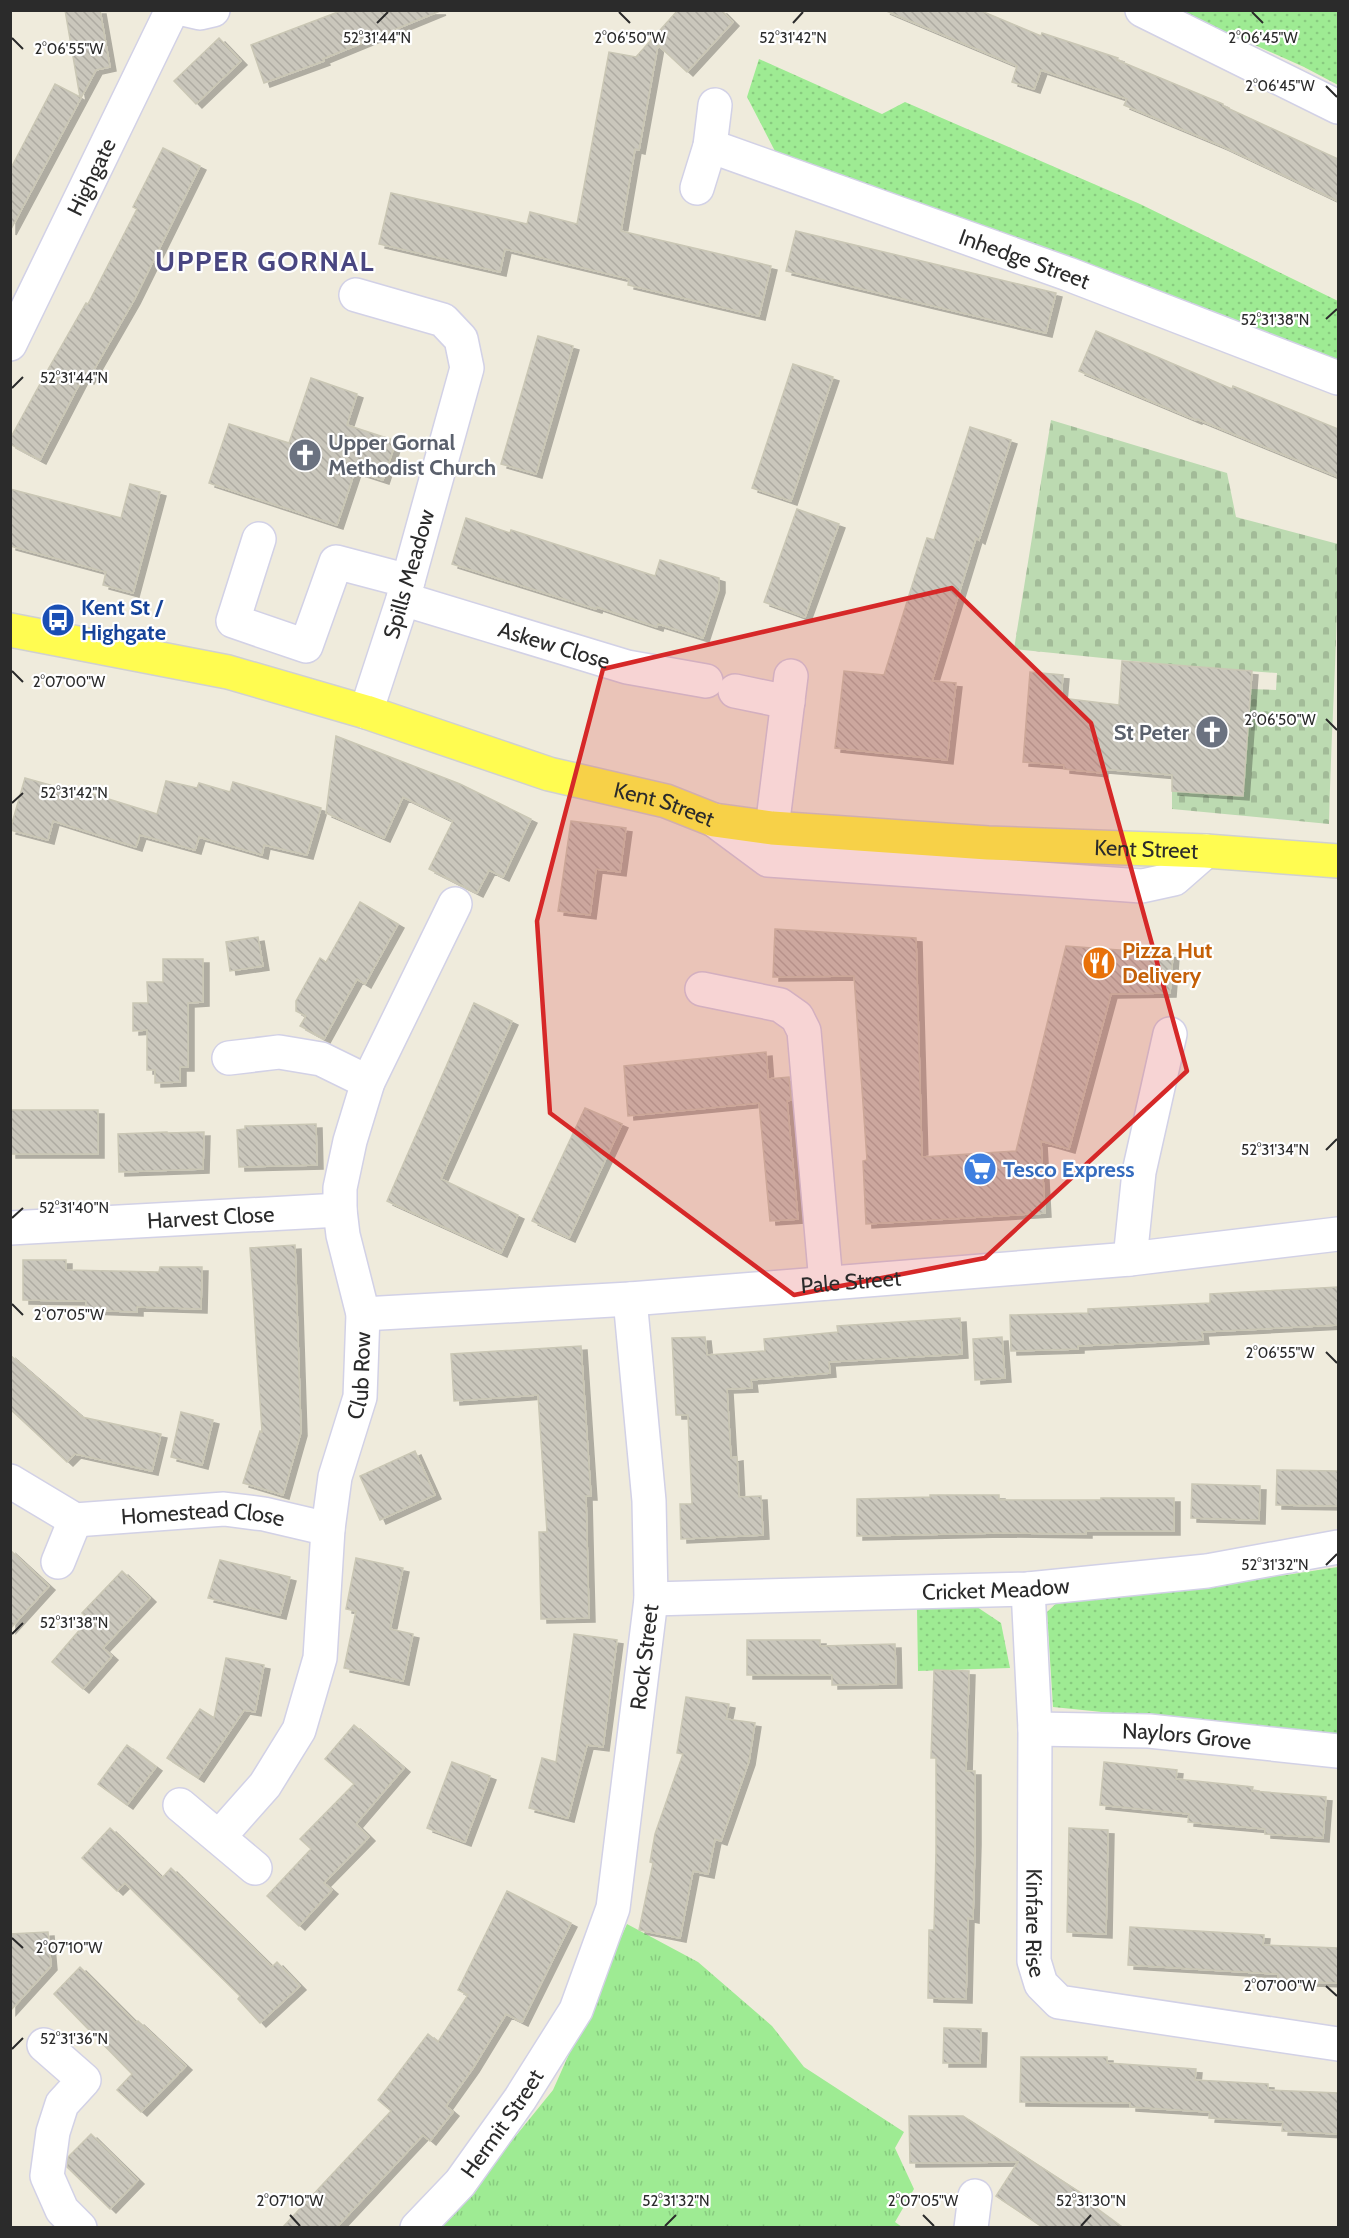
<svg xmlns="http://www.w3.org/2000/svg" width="1349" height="2238" font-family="Cabin,sans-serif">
<defs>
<pattern id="grass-dots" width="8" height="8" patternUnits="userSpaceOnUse" patternTransform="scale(1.5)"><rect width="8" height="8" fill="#9eeb93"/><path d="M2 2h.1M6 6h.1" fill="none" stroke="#88ca7f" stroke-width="1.8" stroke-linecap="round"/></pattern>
<pattern id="cemetery-stones" width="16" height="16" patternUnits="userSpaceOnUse" patternTransform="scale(1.5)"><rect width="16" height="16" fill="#bcdab1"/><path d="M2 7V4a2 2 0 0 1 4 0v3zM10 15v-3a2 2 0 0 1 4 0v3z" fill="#a2bb98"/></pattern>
<pattern id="park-tufts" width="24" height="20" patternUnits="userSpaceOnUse" patternTransform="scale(1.5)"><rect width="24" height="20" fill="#9eeb93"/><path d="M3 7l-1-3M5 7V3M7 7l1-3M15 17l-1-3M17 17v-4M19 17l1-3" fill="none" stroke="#88ca7f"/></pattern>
<pattern id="building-back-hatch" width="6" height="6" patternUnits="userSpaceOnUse" patternTransform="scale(1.5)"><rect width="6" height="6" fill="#cac7bc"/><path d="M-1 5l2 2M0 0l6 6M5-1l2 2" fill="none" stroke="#aeaba2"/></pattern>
<filter id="shadow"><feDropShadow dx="6" dy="4" stdDeviation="0" flood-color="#0004"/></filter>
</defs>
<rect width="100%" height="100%" fill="#efebdc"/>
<!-- grass -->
<path fill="url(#grass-dots)" d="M1179,11H1338V85L1304,67Z
M759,59L882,114L905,102L1140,204L1338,301V364L777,155L747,97Z
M1338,1567V1736L1053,1707L1047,1612L1061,1599L1286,1575Z
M977,1607L1001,1623L1010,1668L918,1671L917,1609Z"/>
<!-- cemetery -->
<path fill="url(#cemetery-stones)" d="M1051,420L1227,473L1236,517L1338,544C1338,638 1331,731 1329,824L1172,809V791L1243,795L1251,689L1276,690L1277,673L1182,666L1014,649Z"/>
<!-- park -->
<path fill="url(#park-tufts)" d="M627,1924L698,1962L772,2026L804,2067L904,2132L895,2148L914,2189L895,2222L902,2227L441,2228L553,2090Z"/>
<!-- building -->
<path fill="url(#building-back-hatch)" stroke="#cac7b5" stroke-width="1.5" filter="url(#shadow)" d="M65,10H100L110,67L96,70L10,231V170L55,84L80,97Z
M343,10L440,11L323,59L324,61L264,83L251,45Z
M678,10H721L733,22L687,72L658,45L639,150L635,149L621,231L771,266L759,316L628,285L629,279L505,249L500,272L379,244L391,193L527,224L530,212L577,224L609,52L636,57Z
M884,10H979L1041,36L1042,33L1118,58L1117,60L1223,104V106L1338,159V201L1222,146L1124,105L1127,99L1041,70L1034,89L1012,82L1017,66Z
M219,38L241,61L196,104L174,81Z
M163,148L200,166L134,300L88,380L83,377L40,460L10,444V439L46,373L86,303L88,304L137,209L133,207Z
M796,231L1056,293L1046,333L786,271Z
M1096,331L1232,389L1233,386L1338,429V477L1197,419L1196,420L1079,371Z
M538,336L573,346L536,474L501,464Z
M793,364L833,377L791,501L752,488Z
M311,378L357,394L347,425L396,441L383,480L355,471L337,525L209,483L229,424L289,443Z
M970,427L1011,440L979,540L976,538L932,681L956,683L947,760L835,748L844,671L884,675L927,538L934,540Z
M130,484L160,492L133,593L103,585L106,572L10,546V489L121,518Z
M797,509L839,524L805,617L764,602Z
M466,518L510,533L511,530L655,576L660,560L719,578V589L703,638L658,624L657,627L597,607L596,609L452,564Z
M1122,661L1252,671L1243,796L1172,791V775L1102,769V773L1064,769V765L1023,762L1030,672L1063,675L1061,698L1119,705Z
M336,736L460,784L531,819L503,877L489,870L477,893L429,869L453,821L403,797L384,838L326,813Z
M25,778L75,792L76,789L157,814L166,781L197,788L199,783L230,792L233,782L321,808L307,855L264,845L262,855L199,837L195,850L140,835L136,847L53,821L48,840L10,830Z
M571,821L626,828L620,872L596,869L590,915L558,911Z
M360,902L398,924L365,984L357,979L324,1039L300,1026L306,1016L296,1011V1001L320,958L326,962Z
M775,929L916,938L922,1157L1016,1151L1066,946L1173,954L1170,993L1111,994L1069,1149L1041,1141L1045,1213L866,1224L863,1161L867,1160L854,976L773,977Z
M258,937L263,966L230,971L226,942Z
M163,959H203V1002L188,1003V1067H180V1082L155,1083V1070H147V1030L133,1031V1003H148L147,982H163Z
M474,1003L512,1021L441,1179L518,1215L501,1253L387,1201Z
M766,1052L768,1079L789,1077L791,1100L787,1101L798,1219L770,1221L759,1103L628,1116L624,1066Z
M585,1108L622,1124L569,1238L532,1221Z
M10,1110H98V1154H10Z
M316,1124L317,1165L239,1167L237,1130L245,1129V1126Z
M167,1132V1133L204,1132L203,1169L119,1172L118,1134Z
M295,1245L301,1432L283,1495L243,1483L260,1431L262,1432L250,1248Z
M23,1260H66V1270L159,1272L160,1267H202L201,1309L137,1307V1312L86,1310V1301L23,1300Z
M1338,1287V1325L1202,1332L1203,1340L1078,1346V1349L1011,1351L1010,1315L1088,1313V1309L1210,1303V1294Z
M960,1318L962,1354L829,1362L830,1373L751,1380L752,1388L727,1389L731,1458L737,1457L739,1497L761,1496L763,1535L681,1539L680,1504H692L688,1415H676L672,1338L705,1337L707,1355L765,1351L764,1339L838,1332L837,1326Z
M1002,1337L1005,1378L975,1380L973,1339Z
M581,1346L591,1496H586L589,1618L541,1619L539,1532H547L538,1395L454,1401L451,1354Z
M10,1355L82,1417L161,1434L152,1471L75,1454L67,1462L10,1409Z
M181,1412L213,1420L202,1465L171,1457Z
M415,1451L435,1495L380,1520L360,1476Z
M1277,1470L1338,1471V1506L1276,1505Z
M1192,1484L1260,1486L1259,1520L1191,1518Z
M930,1495H999V1500H1101V1498H1174V1531H1086V1534L999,1533L857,1536V1499L930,1497Z
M10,1550L49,1586L10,1629Z
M356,1558L403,1568L390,1629L413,1634L403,1681L344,1668L356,1611L346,1609Z
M220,1560L290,1577L280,1615L208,1598Z
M122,1571L150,1598L103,1648L112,1656L83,1689L52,1662L89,1619L82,1613Z
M574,1634L617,1640L603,1747L587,1745L568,1818L529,1808L542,1758L556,1762Z
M747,1640H820V1646L895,1644L896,1684L832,1685V1675H747Z
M226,1658L264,1665L255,1712L244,1710L198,1778L167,1758L200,1709L214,1718Z
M934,1670L969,1671L966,1771H975V1841L973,1919L968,1918L966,1999L928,1998L929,1930H934L936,1852V1758H931Z
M686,1697L729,1704L726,1719L755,1723L749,1761L721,1841L715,1839L708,1874L693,1871L680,1938L639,1930L653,1863L650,1862L655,1834L683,1754L677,1753Z
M354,1725L404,1768L356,1824L369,1837L324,1883L332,1890L299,1926L267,1896L311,1849L300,1839L354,1784L325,1759Z
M127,1745L156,1767L127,1805L98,1784Z
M452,1762L490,1776L465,1842L427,1828Z
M1104,1762L1177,1770L1176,1779L1253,1787L1252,1791L1326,1797L1323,1838L1265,1834V1829L1188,1822L1189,1814L1100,1805Z
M110,1828L162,1878L171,1868L272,1967L277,1962L300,1986L260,2023L238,1999L240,1996L125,1883L117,1891L82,1858Z
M1069,1828L1108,1830L1106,1934L1067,1932Z
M507,1891L571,1923L522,2022L506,2014L473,2068L446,2106L453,2112L430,2141L423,2135L336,2228H282L391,2111L378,2100L428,2034L438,2042L468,1995L458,1990Z
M1130,1927L1264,1935L1263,1945L1338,1948V1983L1278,1981V1974L1128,1965Z
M48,1932L51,1966L10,2011V1934Z
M80,1967L136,2023L138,2021L186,2066L141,2112L117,2090L132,2074L54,1994Z
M944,2028L981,2029L980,2063H943Z
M1021,2057H1107V2063L1196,2069L1195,2080L1268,2084V2090L1338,2093V2134L1282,2131L1283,2122L1209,2118L1210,2112L1130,2107V2103L1020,2102Z
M909,2116H963L1087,2197L1085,2200L1123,2228H1044L996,2196L1018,2162L910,2163Z
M91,2134L138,2180L110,2209L67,2167L68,2157Z"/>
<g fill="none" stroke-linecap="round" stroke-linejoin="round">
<!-- minor casing -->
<g stroke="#d2d1e6" stroke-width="36">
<g id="minor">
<path d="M187,10L200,13L213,10"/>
<path d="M1142,10L1338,107"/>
<path id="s1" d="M710,146L1068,274L1338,378"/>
<path d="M697,188L710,146L715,105"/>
<path d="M356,295L443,320L461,339L467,368L403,599L366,712"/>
<path id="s2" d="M10,344L172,10"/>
<path d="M259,539L233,621L306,646L336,562L408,581"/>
<path id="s3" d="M403,599L627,667L706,681"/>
<path d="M735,691L788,702"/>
<path d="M714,820L768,860L1142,886L1174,879L1206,851"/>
<path d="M772,828L791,676"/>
<path d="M702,989L780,1005L797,1017L804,1031L826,1283"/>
<path d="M229,1058L279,1052L321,1059L368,1082"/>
<path id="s4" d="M10,1228L340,1210"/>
<path d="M1130,1259L1139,1172L1170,1034"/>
<path id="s5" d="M363,1314L630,1299L1130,1259L1338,1234"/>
<path id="s6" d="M10,1481L75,1520L224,1509L264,1514L328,1529"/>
<path d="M58,1562L75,1520"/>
<path id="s7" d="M1028,1589L1035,1729L1034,1961L1041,1984L1059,2002L1338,2044"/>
<path id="s8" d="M651,1599L1028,1589L1207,1571L1338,1547"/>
<path id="s9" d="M1035,1729L1149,1731L1338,1751"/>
<path d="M180,1805L255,1868"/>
<path id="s10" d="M219,1837L265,1785L299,1730L320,1658L328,1529L335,1477L360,1397L363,1314L343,1235L340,1210V1188L350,1141L368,1082L455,904"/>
<path d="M44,2045L84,2080L62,2104L53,2132L47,2176L62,2210L80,2228"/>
<path id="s11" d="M417,2228L460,2183L520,2099L576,2010L613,1908L651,1599L649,1501L630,1299"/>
<path d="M971,2228L975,2196"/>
</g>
</g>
<!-- major casing -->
<g stroke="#d0d0d0" stroke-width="36">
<g id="major">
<path id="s12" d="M10,630L228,672L366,712L549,774L666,801L714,820L772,828L988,843L1206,851L1338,861"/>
</g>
</g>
<!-- minor -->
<use href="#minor" stroke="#fff" stroke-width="33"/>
<!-- major -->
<use href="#major" stroke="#fffc51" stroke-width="33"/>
</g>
<!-- marked area -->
<path fill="#d62828" fill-opacity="0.2" stroke="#d62828" stroke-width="4.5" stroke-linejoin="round" d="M952,588L1091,723L1187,1071L985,1258L794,1295L550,1113L537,921L603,669Z"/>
<!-- ticks -->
<path fill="none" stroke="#2b2b2b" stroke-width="2" d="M619,12L630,23M1252,12L1263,23M377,23L388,12M793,23L803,12M12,38L23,49M1326,86L1337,97M1326,319L1337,309M12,388L23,377M12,671L23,682M1326,719L1337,730M12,803L23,793M1326,1150L1337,1139M12,1218L23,1208M12,1304L23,1315M1326,1352L1337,1363M1326,1565L1337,1554M12,1634L23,1623M12,1938L23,1948M1326,1986L1337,1996M12,2049L23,2038M290,2215L300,2226M923,2215L934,2226M665,2226L676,2215M1081,2226L1091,2215"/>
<!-- icons -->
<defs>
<g id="church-disc" transform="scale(1.725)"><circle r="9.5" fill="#6b7280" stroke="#fff"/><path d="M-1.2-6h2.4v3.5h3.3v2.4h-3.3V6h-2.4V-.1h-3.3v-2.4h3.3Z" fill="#fff"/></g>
<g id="bus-disc" transform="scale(1.725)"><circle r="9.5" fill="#1a4fb4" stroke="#fff"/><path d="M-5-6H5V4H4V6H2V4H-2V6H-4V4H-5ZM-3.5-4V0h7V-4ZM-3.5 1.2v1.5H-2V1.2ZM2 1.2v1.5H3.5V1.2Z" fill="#fff"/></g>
<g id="restaurant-disc" transform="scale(1.725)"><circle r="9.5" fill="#e8710a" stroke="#fff"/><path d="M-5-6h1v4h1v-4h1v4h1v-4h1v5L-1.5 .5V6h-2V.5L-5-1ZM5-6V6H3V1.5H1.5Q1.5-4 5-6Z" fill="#fff"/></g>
<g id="supermarket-disc" transform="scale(1.725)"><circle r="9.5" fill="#3f7fe0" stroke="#fff"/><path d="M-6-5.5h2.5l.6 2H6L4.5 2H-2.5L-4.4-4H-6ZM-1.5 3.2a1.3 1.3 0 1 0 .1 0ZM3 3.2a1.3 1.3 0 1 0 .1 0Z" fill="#fff"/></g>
</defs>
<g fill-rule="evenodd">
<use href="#church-disc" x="305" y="455"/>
<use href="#bus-disc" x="58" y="620"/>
<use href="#church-disc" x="1212" y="732"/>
<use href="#restaurant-disc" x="1099" y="963"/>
<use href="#supermarket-disc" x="980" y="1169"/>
</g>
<g text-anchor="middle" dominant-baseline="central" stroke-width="4.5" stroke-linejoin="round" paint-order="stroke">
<!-- street labels -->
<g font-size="22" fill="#2b2b2b" stroke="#fff">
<text stroke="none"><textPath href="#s2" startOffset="186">Highgate</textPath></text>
<text stroke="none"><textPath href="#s1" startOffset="334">Inhedge Street</textPath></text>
<text transform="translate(409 574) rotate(-74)">Spills Meadow</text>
<text stroke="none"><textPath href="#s3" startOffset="158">Askew Close</textPath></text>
<text stroke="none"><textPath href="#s12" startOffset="678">Kent Street</textPath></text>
<text stroke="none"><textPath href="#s12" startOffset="1164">Kent Street</textPath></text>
<text stroke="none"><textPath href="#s4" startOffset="201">Harvest Close</textPath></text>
<text stroke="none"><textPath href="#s5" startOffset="489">Pale Street</textPath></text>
<text stroke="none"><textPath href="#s10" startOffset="496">Club Row</textPath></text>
<text stroke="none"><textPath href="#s6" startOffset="204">Homestead Close</textPath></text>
<text stroke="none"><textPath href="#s8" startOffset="345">Cricket Meadow</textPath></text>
<text stroke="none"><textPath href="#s11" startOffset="632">Rock Street</textPath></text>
<text stroke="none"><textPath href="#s9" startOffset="152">Naylors Grove</textPath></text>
<text stroke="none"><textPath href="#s7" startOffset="334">Kinfare Rise</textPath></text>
<text stroke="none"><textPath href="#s11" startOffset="135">Hermit Street</textPath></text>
</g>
<!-- worship labels -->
<g font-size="22" font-weight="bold" fill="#5b616d" stroke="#fff" text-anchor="start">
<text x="328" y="442">Upper Gornal<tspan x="328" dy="25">Methodist Church</tspan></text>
<text x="1189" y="732" text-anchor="end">St Peter</text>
</g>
<!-- transit labels -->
<g font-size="22" font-weight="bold" fill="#164399" stroke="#fff" text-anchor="start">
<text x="81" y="607">Kent St /<tspan x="81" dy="25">Highgate</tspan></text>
</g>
<!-- food labels -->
<g font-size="22" font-weight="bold" fill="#c56008" stroke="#fff" text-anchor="start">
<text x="1122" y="950">Pizza Hut<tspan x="1122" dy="25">Delivery</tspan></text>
</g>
<!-- shop labels -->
<g font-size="22" font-weight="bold" fill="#366cbe" stroke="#fff" text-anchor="start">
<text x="1003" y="1169">Tesco Express</text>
</g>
<!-- district labels -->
<g font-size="28" font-weight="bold" letter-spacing="1.5" fill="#494681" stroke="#fff">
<text x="265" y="261">UPPER GORNAL</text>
</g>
</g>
<g font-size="15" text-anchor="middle" fill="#2b2b2b" stroke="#fff" stroke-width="4.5" stroke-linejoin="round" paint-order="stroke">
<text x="630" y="43">2°06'50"W</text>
<text x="1263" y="43">2°06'45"W</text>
<text x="377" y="43">52°31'44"N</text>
<text x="793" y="43">52°31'42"N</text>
<text x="69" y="54">2°06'55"W</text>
<text x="1280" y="91">2°06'45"W</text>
<text x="1275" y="325">52°31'38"N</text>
<text x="74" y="383">52°31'44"N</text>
<text x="69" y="687">2°07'00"W</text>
<text x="1280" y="725">2°06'50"W</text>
<text x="74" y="798">52°31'42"N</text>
<text x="1275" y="1155">52°31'34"N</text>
<text x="74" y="1213">52°31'40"N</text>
<text x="69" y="1320">2°07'05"W</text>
<text x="1280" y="1358">2°06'55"W</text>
<text x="1275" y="1570">52°31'32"N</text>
<text x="74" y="1628">52°31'38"N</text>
<text x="69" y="1953">2°07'10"W</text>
<text x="1280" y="1991">2°07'00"W</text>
<text x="74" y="2044">52°31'36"N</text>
<text x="290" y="2206">2°07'10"W</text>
<text x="676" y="2206">52°31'32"N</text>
<text x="923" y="2206">2°07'05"W</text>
<text x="1091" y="2206">52°31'30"N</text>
</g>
<!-- border -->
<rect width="1349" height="2238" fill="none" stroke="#2b2b2b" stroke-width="24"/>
</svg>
